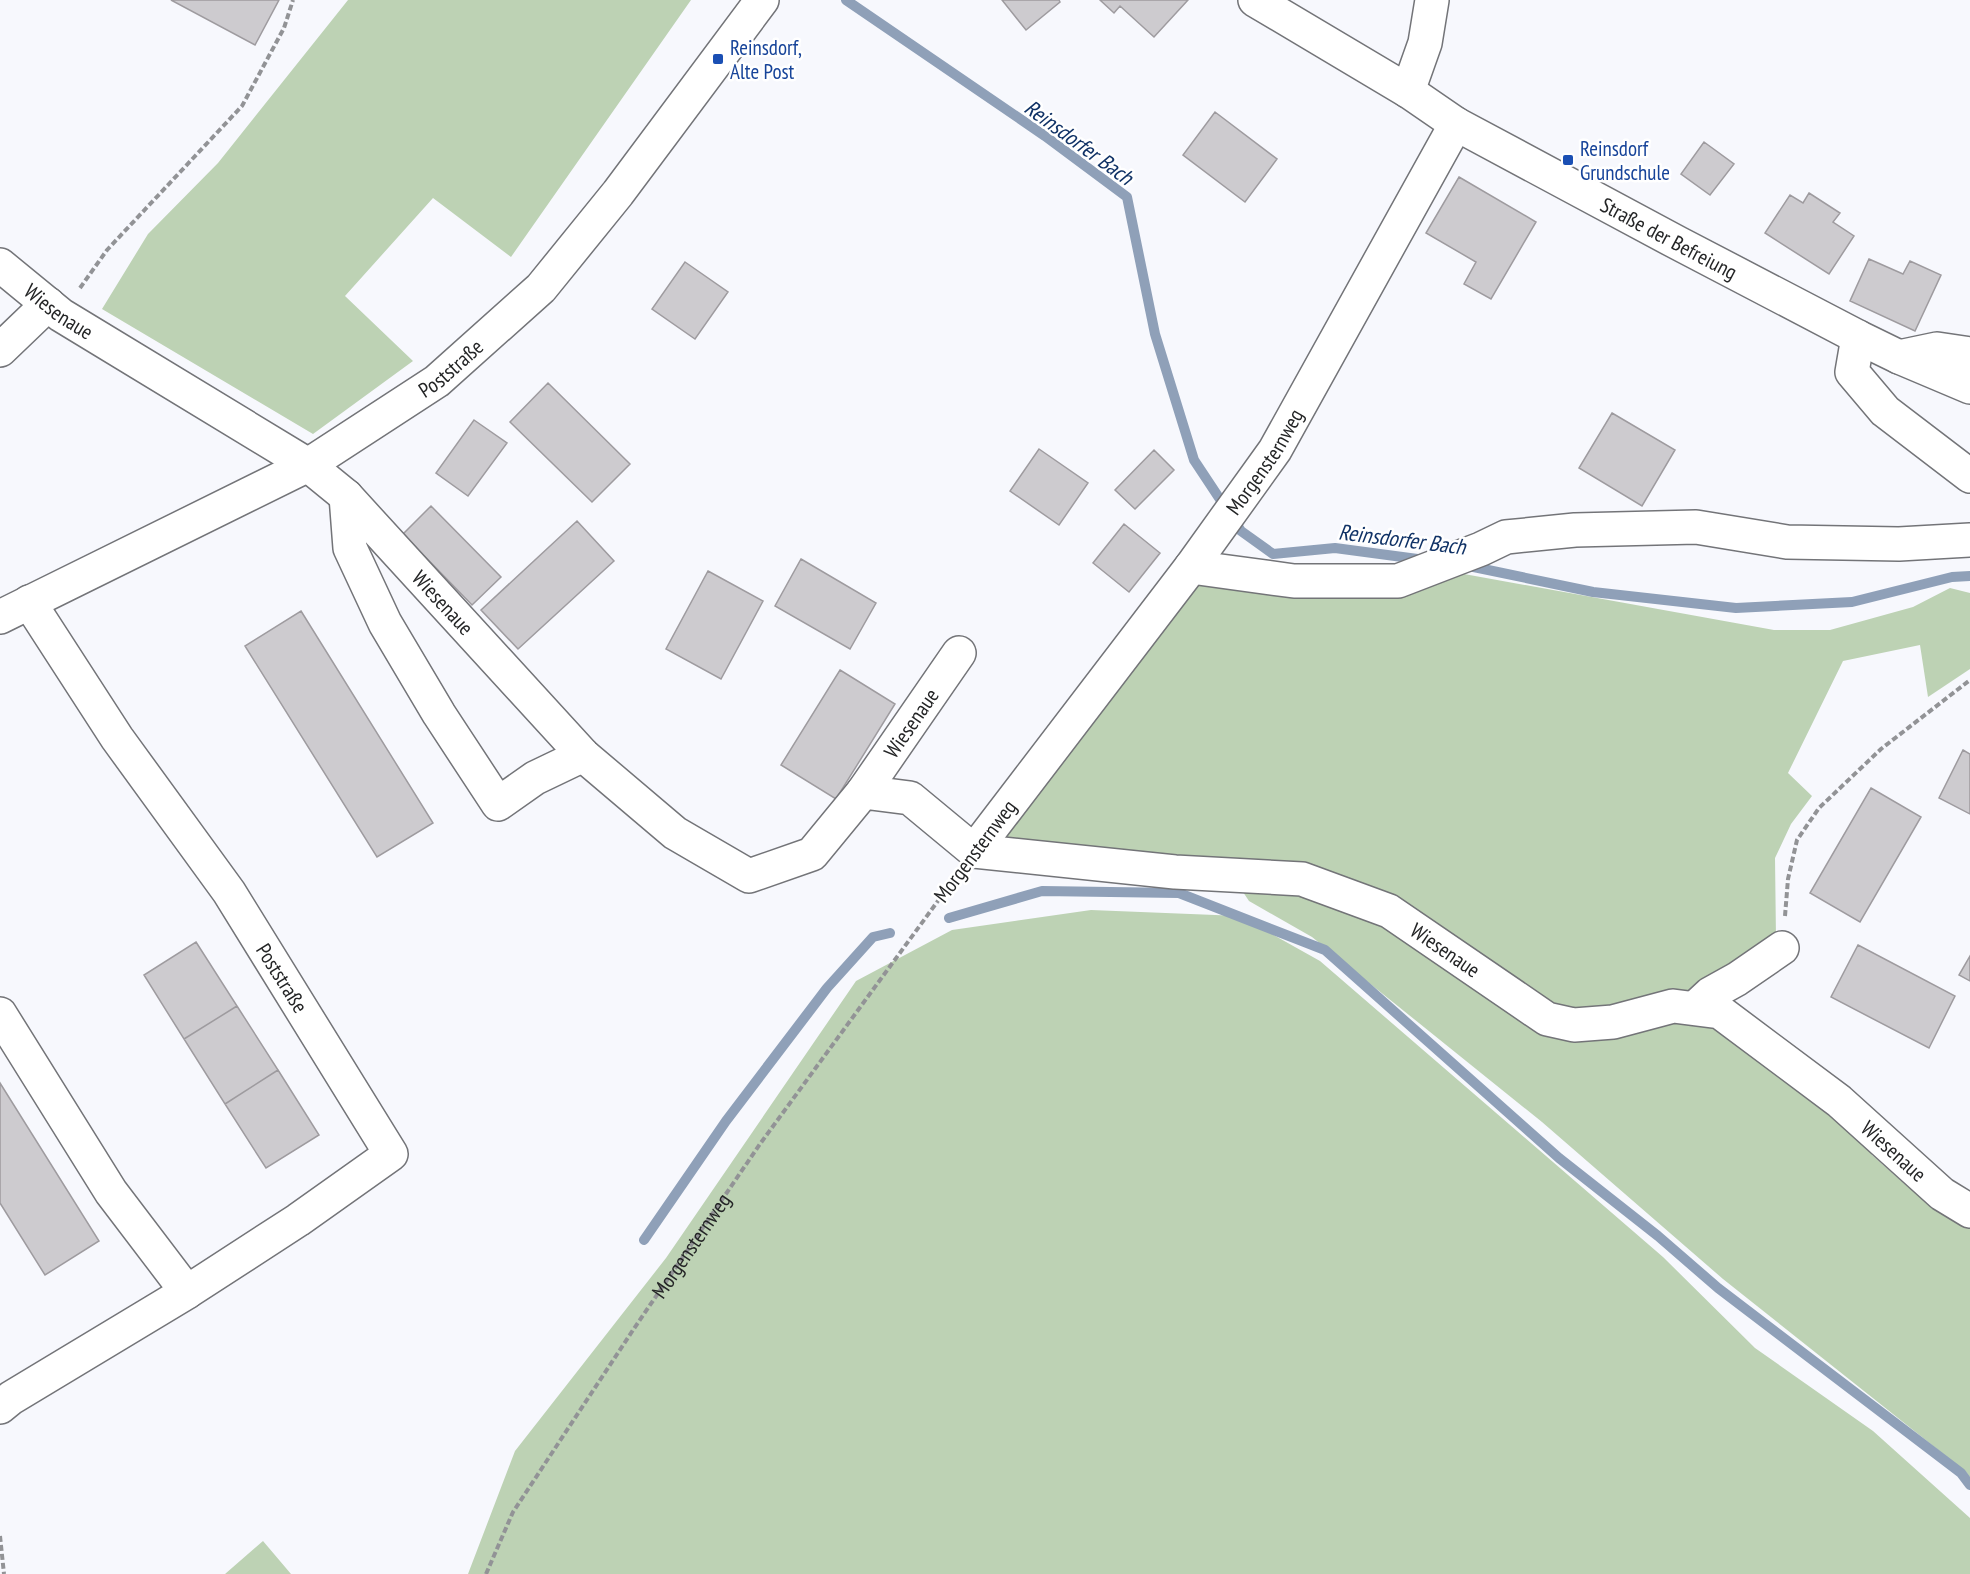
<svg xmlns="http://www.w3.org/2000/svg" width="1970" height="1574" font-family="'PT Sans Narrow',sans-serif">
<rect width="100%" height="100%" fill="#f7f8fd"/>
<!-- green -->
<path fill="#bdd2b4" d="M348,0H691L511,257L433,198L345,296L413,361L313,434L102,309L148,234L218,163Z
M1453,572L1774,630H1830L1913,607L1950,588L1970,593V669L1928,697L1920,645L1843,661L1788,773L1812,796L1791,824L1775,858L1776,939L1704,983L1671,999L1587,1014L1555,1011L1386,900L1002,839L1192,586L1212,577Z
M1241,889L1306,895L1380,921L1500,1002L1716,1026L1867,1142L1872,1155L1908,1187L1970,1224V1477L1966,1472L1723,1279L1542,1122L1312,937L1249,901Z
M1091,910L1240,916L1320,961L1663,1257L1755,1348L1873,1431L1970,1518V1574H468L515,1451L666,1258L856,981L952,930Z
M263,1541L291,1574H225Z"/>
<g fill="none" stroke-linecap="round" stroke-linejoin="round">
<!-- stream -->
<path stroke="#8fa0b8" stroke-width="10" d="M846,0L1045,136L1127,197L1155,334L1194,460L1241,531L1273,554L1335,548L1425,560
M1464,565L1593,592L1736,608L1852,602L1952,577L1970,576
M949,918L1042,891L1179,893L1325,950L1559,1158L1658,1236L1718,1288L1961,1473L1970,1485
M644,1240L726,1121L827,988L873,937L890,933"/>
</g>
<!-- building -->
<path fill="#cdcbcf" stroke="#9e9b9f" stroke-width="1.5" d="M171,0H279L255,45Z
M1002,0H1059L1060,2L1026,30Z
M1100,0H1188L1154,37L1120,6L1114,13Z
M1215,112L1277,159L1245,202L1183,155Z
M1704,142L1734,164L1710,195L1681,174Z
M1459,177L1536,222L1491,299L1464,284L1476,262L1426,233Z
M1809,193L1840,213L1833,222L1854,236L1829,274L1765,233L1790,195L1803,203Z
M1869,259L1903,274L1910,261L1941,275L1915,331L1850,301Z
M685,262L728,292L695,339L652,309Z
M548,383L630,464L592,502L510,422Z
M1612,413L1675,450L1642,506L1579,468Z
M474,420L507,443L468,496L436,473Z
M1039,449L1088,483L1059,525L1010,491Z
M1154,450L1174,470L1135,509L1115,490Z
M431,506L501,577L472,605L403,534Z
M577,521L614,561L518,649L481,610Z
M1124,524L1160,553L1129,592L1093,563Z
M801,559L876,603L850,649L775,606Z
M708,571L763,601L721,679L666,649Z
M301,611L433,823L377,857L245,646Z
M840,670L895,704L836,799L781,765Z
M1963,750L1970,754V814L1939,798Z
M1871,788L1921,817L1860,922L1810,893Z
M196,942L237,1006L184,1039L144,975Z
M1858,945L1955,996L1929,1048L1831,997Z
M1970,956V981L1959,975Z
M237,1006L278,1070L225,1104L184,1039Z
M278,1070L319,1135L266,1168L225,1104Z
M0,1083L99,1241L45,1275L0,1203Z"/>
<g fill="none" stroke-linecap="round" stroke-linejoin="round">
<!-- minor casing -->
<g stroke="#737478" stroke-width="36">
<g id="minor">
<path id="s2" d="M1255,0L1408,91L1456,124L1678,243L1858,337L1899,357L1970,387"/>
<path d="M1408,91L1425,43L1432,0"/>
<path id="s3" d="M0,265L61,315L308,465L346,496L583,755L675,833L749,876L812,854L863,792L910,798L974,851L1175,872L1302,879L1389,911L1547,1019L1574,1025L1613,1022L1673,1006L1720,1012L1839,1101L1942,1194L1970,1211"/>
<path d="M1858,337L1852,372L1885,411L1970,476"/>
<path d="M0,350L48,304"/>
<path d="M1899,357L1937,349L1970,354"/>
<path d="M346,496L350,548L385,623L439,714L498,804L535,778L583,755"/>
<path d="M1191,567L1294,581H1398L1481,549L1506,537L1575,530L1696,527L1787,542L1899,544L1970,540"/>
<path id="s4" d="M0,617L308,465L437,381L541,288L618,193L762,0"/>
<path id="s5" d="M863,792L959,653"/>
<path id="s6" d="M974,851L1191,567L1275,450L1456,124"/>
<path d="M1696,1007L1710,994L1737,979L1782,948"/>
<path d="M0,1014L111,1192L187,1292L298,1220L391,1154L229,892L117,738L29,602"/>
<path d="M0,1407L11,1398L187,1292"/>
</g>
</g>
<!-- path -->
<g stroke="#929396" stroke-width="4" stroke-dasharray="6 3" stroke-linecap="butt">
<path d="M80,288L107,250L242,106L284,28L293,0"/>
<path d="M1785,916L1788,879L1797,840L1819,808L1881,749L1970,680"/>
<path d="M0,1536L4,1574"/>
<path id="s1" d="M486,1574L513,1512L633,1330L760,1144L954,879"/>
</g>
<!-- minor -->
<use href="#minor" stroke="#fff" stroke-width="33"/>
</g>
<!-- markers -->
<g fill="#1a4fb4" stroke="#fff" stroke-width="2">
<rect x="712" y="53" width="12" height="12" rx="3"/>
<rect x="1562" y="154" width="12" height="12" rx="3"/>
</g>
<g text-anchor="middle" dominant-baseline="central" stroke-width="5" stroke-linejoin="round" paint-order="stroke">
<!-- transit labels -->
<g font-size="21" fill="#164399" stroke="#fff" text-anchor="start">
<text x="730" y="47">Reinsdorf,<tspan x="730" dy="24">Alte Post</tspan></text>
<text x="1580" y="148">Reinsdorf<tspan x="1580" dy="24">Grundschule</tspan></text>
</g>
<!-- street labels -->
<g font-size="21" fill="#242526" stroke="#fff">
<text stroke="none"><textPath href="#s2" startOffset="478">Straße der Befreiung</textPath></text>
<text stroke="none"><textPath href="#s3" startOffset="75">Wiesenaue</textPath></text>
<text stroke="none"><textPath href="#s4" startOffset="516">Poststraße</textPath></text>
<text stroke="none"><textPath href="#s6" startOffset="486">Morgensternweg</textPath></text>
<text stroke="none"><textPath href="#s3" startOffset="561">Wiesenaue</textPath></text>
<text stroke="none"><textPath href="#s5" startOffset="84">Wiesenaue</textPath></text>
<text transform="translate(975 851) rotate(-53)">Morgensternweg</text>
<text stroke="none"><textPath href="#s3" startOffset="1742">Wiesenaue</textPath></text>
<text transform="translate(282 978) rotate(58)">Poststraße</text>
<text stroke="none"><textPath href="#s3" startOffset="2264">Wiesenaue</textPath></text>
<text stroke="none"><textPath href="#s1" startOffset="388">Morgensternweg</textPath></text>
</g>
<!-- water labels -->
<g font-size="22" font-style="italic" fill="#103266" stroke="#fff">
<text transform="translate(1079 142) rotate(36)">Reinsdorfer Bach</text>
<text transform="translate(1402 539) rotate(7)">Reinsdorfer Bach</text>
</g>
</g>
</svg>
